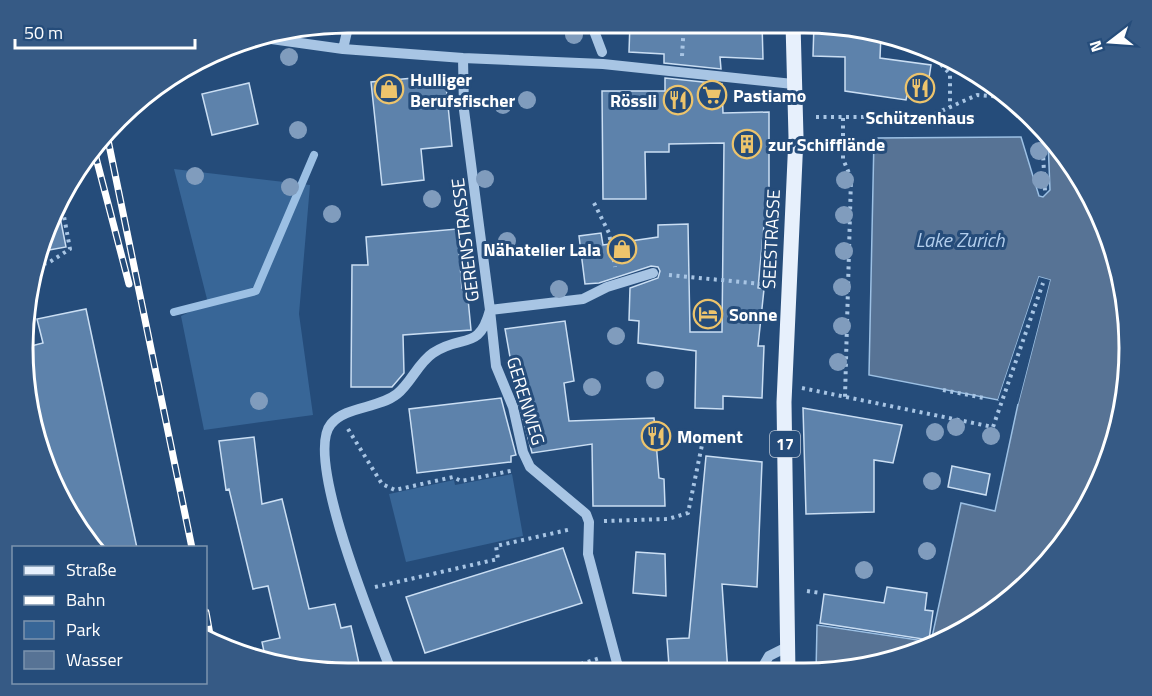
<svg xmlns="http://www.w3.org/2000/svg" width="1152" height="696" font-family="'Titillium Web',sans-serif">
<rect width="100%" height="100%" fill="#254c7a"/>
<!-- green -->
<path fill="#386697" d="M174,169L310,185L299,314L313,415L204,430L181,316L208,303Z
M512,474L523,536L406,562L389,494L454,480L455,485Z"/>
<!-- water -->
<path fill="#577395" stroke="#9cc0e4" stroke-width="1.5" d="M1021,137L1039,196L1043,197L1050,190L1048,140L1075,167L1123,285V412L1074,529L1034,578L967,630L908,656L816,673L817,625L931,642L961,503L995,511L1018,404L1050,280L1039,277L998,400L869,375L874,138Z"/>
<!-- pier -->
<path fill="#254c7a" d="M1039,277L1050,280L1018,404L1015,403L1047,282L1041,280L1001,400H998Z"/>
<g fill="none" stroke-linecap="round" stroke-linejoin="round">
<!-- stream -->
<path stroke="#9cc0e4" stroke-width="8" d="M174,312L256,291L314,155"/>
</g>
<!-- building -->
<path fill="#5d82ab" stroke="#cadef3" stroke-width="1.5" d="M630,23H762L763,59L720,57L721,69L664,63V54L629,52Z
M814,23L881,34L880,58L931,65L926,98L907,95L906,100L845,91V57L813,56Z
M445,75L452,146L421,149L424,180L382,185L371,82Z
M665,78L722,84L723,113L769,112V225H764L758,288L764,289L758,346H764L762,398L723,396V409L695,408L696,351L638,343L639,321L629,320L630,288L658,278L660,271L658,267L651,266L599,283L585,284L579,236L601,233L603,245L658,237V225L688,224L690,332H722L724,143L669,144V152H645L646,199H603L602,91H665Z
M249,83L258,124L212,135L202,94Z
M58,207L66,247L38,252L40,244Z
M457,229L462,288H467L471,330L403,335L404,373L392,387H351L352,265H368L366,237Z
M86,309L137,548L90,546L40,452L23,348L43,343L37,319Z
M565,321L574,381L564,383L569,421L654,418L659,478L664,479L665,506H593L592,444L532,453L517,396L505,329Z
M501,398L516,455L511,456V462L417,473L409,409Z
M803,408L902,425L893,463L874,460V512L806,514Z
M254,437L262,504L282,499L309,609L335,604L341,628L351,626L361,673H326L266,661L262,642L280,638L268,586L253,589L229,489L226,490L219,441Z
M706,456L762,462L757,587L722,584L728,673H702L706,663L669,666L667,639L689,638Z
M952,466L990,474L986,495L948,487Z
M563,548L582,603L425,653L406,597Z
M636,552L665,554L666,596L633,593Z
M887,587L927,593L925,610L933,611L929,640L820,623L824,594L884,603Z"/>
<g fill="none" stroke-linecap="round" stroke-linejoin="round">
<!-- path -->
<path stroke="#a8c5e4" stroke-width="4" stroke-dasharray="3 4.5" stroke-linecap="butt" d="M933,52L935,58L950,74V107
M682,56L684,23
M816,117H928L977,95L1004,97
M843,118V159L851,178L845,397
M1042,135L1045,191
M594,203L609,233L615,267
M36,265L48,263L70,249L61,200
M669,275L772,285
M802,388L993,427L1043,283
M943,390L984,398
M348,429L382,484L395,490L453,477L461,481L515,470
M604,521L668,519L688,513L703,440
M375,587L498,559L496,546L572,529
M807,591L820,593
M552,673L600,658"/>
<!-- minor -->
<path stroke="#a8c5e4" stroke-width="10" d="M591,23L602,52
M257,37L343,49L463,58L603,64L793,84
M343,49L349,23
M392,673C376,631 303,457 331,424C346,406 378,409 397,394C411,383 418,363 433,353C462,333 479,352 490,310L464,110L463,58
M623,673L617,663L588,554L589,522L586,514L530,467L523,452L513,407L496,366L490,310L583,299L607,287L653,273
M759,673L769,656L787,647"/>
<!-- major -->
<path stroke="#e7f0fc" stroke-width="15" d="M788,673L784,402L796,137L793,23"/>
<!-- rail casing -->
<g stroke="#fff" stroke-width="7">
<path id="rail" d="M107,135L192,548
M94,150L129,284
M206,612L211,640"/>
</g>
<!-- rail -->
<use href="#rail" stroke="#254c7a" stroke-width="4.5" stroke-dasharray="14" stroke-linecap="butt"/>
</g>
<!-- trees -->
<g fill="#809cbd">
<circle cx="574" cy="35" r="9"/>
<circle cx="289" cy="57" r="9"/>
<circle cx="527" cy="100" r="9"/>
<circle cx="503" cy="105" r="9"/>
<circle cx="298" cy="130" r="9"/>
<circle cx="1039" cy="151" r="9"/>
<circle cx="195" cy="176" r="9"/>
<circle cx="485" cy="179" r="9"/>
<circle cx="845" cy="180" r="9"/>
<circle cx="1041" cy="180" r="9"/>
<circle cx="290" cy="187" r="9"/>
<circle cx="432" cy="199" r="9"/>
<circle cx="332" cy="214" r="9"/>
<circle cx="844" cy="215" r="9"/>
<circle cx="507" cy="241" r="9"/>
<circle cx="844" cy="251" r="9"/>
<circle cx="842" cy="287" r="9"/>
<circle cx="559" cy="289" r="9"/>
<circle cx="842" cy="326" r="9"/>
<circle cx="616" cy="336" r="9"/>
<circle cx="838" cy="362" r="9"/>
<circle cx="655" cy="380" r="9"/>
<circle cx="592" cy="387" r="9"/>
<circle cx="259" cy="401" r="9"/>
<circle cx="956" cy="427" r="9"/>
<circle cx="935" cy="432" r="9"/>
<circle cx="991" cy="436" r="9"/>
<circle cx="932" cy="481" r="9"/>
<circle cx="927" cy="551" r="9"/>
<circle cx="864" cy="570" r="9"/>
</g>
<!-- icons -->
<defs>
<g id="restaurant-ring" transform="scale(1.5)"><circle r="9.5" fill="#254c7a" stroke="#edc46c" stroke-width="1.5"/><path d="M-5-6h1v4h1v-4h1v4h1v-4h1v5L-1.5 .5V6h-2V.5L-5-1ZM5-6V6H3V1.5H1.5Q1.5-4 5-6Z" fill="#edc46c"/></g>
<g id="shop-ring" transform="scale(1.5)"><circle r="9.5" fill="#254c7a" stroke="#edc46c" stroke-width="1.5"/><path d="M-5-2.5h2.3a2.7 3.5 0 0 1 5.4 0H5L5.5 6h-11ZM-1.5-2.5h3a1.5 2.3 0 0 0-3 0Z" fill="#edc46c"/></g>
<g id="supermarket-ring" transform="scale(1.5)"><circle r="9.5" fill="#254c7a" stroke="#edc46c" stroke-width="1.5"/><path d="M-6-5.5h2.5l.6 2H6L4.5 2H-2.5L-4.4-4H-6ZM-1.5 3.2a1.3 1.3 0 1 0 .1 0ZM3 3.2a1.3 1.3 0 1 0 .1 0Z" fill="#edc46c"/></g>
<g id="building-ring" transform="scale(1.5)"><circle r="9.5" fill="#254c7a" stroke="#edc46c" stroke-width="1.5"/><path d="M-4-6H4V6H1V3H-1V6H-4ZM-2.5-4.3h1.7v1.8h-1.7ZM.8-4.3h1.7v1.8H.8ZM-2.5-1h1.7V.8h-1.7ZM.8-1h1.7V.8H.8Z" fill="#edc46c"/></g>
<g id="hotel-ring" transform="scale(1.5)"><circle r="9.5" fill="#254c7a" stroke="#edc46c" stroke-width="1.5"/><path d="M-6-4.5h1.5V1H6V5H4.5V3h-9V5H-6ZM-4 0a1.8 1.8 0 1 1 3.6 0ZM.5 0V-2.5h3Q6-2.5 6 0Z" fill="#edc46c"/></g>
</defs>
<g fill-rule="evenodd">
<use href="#restaurant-ring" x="920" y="88"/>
<use href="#shop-ring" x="389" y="89"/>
<use href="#supermarket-ring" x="712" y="95"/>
<use href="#restaurant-ring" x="678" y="100"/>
<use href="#building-ring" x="747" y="144"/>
<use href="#shop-ring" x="622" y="249"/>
<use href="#hotel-ring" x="708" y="314"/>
<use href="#restaurant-ring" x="656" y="436"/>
</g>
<g text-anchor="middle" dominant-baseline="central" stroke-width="6" stroke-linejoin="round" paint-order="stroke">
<!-- shield labels -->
<rect fill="#254c7a" stroke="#bec9d7" stroke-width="1.5" x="770" y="431" width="30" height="26" rx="4.5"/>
<g font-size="16" font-weight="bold" fill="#fff">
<text x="785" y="444">17</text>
</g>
<!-- poi labels -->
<g font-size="18" font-weight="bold" fill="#fff" stroke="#254c7a" text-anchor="start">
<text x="410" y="79">Hulliger<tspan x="410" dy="21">Berufsfischer</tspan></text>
<text x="733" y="95">Pastiamo</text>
<text x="657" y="100" text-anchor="end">Rössli</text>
<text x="920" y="117" text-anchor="middle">Schützenhaus</text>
<text x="768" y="144">zur Schifflände</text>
<text x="601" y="249" text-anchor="end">Nähatelier Lala</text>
<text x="729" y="314">Sonne</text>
<text x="677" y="436">Moment</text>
</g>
<!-- street labels -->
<g font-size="18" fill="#fff" stroke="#254c7a">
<text transform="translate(771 239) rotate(-87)">SEESTRASSE</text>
<text transform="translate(465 240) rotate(-97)">GERENSTRASSE</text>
<text transform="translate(526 401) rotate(73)">GERENWEG</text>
</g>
<!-- water labels -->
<g font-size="20" font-style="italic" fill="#b3ceec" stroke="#254c7a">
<text x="960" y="239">Lake Zurich</text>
</g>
</g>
<!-- crop -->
<path d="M0 0H1152V696H0ZM348 33H804A315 315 0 0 1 1119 348V348A315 315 0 0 1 804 663H348A315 315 0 0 1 33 348V348A315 315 0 0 1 348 33Z" fill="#365a85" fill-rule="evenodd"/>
<path fill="none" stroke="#fff" stroke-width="3" d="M348 33H804A315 315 0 0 1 1119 348V348A315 315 0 0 1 804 663H348A315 315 0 0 1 33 348V348A315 315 0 0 1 348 33Z"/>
<!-- legend -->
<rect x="12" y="546" width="195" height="138" fill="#254c7a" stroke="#7c94af" stroke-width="1.5"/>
<rect x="24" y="566" width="30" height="9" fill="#e7f0fc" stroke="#7c94af" stroke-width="1.5"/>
<text x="66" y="576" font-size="18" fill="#ffffff">Straße</text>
<rect x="24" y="596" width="30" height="9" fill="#ffffff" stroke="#7c94af" stroke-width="1.5"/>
<text x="66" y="606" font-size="18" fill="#ffffff">Bahn</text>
<rect x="24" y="621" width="30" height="18" fill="#386697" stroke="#7c94af" stroke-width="1.5"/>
<text x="66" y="636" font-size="18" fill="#ffffff">Park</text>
<rect x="24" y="651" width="30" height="18" fill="#577395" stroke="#7c94af" stroke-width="1.5"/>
<text x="66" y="666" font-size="18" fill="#ffffff">Wasser</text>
<!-- north arrow -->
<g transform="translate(1110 42) rotate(253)" stroke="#254c7a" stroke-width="4.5" paint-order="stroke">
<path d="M0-4.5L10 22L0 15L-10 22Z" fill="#ffffff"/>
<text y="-9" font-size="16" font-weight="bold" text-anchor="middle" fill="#ffffff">N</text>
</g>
<!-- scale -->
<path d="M15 39v9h180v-9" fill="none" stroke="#ffffff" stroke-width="3"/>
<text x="24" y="39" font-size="18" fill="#ffffff" stroke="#254c7a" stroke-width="4.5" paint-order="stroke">50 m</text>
</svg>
